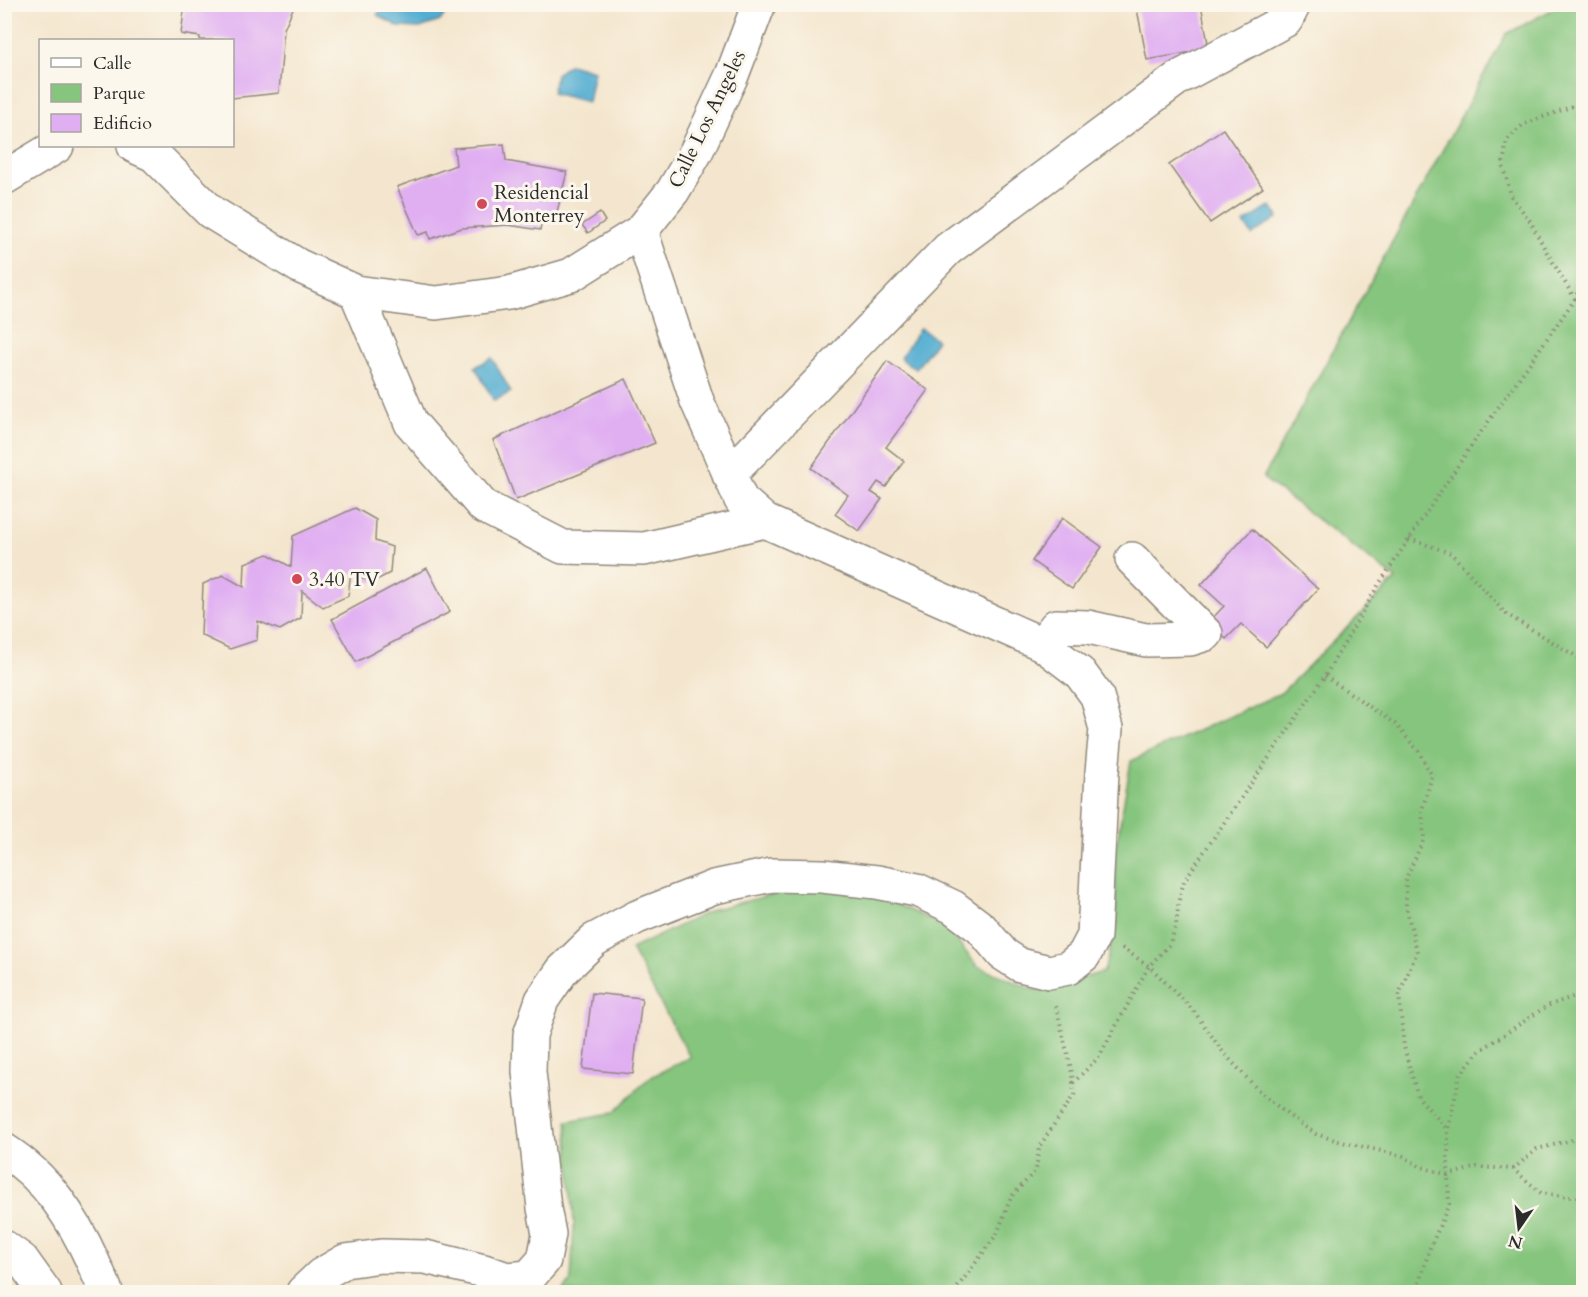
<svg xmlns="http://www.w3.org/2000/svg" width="1588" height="1297" font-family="Cardo,serif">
<rect width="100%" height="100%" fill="#fbf7ec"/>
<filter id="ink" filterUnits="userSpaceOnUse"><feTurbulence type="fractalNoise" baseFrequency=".0167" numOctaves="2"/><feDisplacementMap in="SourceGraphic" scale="12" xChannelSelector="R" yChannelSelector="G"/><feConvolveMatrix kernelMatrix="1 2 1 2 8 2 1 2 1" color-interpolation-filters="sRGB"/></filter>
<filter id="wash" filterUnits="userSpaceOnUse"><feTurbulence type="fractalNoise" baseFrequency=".008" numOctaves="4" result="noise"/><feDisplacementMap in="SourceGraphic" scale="24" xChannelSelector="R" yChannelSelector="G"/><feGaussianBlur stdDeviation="1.35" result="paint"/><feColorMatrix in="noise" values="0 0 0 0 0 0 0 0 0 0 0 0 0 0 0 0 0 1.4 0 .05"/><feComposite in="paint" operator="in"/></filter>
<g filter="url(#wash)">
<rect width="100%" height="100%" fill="#f4e6ce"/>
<!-- green -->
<path fill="#85c57d" stroke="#587854" stroke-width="1.5" d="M1561,5H1583V1292H562L571,1281L574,1225L567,1121L613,1113L649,1078L690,1057L631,949L714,909L807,886L877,895L946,927L977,966L1034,990L1104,972L1116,924L1115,852L1131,761L1281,693L1396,579L1263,478L1506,34Z"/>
<!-- water -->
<path fill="#53add1" stroke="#3f6c7e" stroke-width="1.5" d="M385,4H451V5L440,21L420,28L399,27L377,15Z
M570,64L594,71L588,102L552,93L556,74Z
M1271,206L1278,217L1252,235L1244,223Z
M920,328L937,340L916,369L900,358Z
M492,358L511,392L494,401L475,367Z"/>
<g id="blocks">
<!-- building -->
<path fill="#e0aff2" d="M185,4H295L284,29L279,93L232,98V40H200V37L181,34Z
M1136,4H1201L1209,49L1147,60Z
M1223,129L1263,188L1210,223L1169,165Z
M504,144L506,161L567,172L554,224L542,221L540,230L508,225L462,228L430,239L428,232L418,235L397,187L456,165L454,148Z
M600,213L605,221L588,233L582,225Z
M887,361L928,390L886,447L904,461L886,487L878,482L871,492L882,499L859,531L835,514L848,495L811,468Z
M626,379L655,443L516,500L493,440Z
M355,508L376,520L375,541L392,547L390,573L371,583L351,571L348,596L323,607L302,591L301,618L280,630L258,621L257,640L230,649L201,635L203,584L223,575L244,587L245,563L268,554L291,567L293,536Z
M1062,518L1102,547L1072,589L1032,561Z
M1252,529L1318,589L1266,647L1241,624L1226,639L1208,623L1224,606L1201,585Z
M427,568L450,612L356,662L332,619Z
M592,993L642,998L633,1074L583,1069Z"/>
</g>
</g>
<g filter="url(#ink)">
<use href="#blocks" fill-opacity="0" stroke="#90887c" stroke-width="1.5"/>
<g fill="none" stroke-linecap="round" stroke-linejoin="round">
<!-- minor casing -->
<g stroke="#90887c" stroke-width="36">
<path id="minor" d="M134,146L154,155L211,212L299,266L356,292L436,303L509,293L571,275L641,231L673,191L696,152L732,75L759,4
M4,178L57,146
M356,292L411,423L483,506L563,547L644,549L765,521
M729,475L948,249L1178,78L1286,20L1294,4
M1042,644L1056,626L1088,627L1146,640L1190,639L1206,634L1132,559
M4,1150C47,1177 73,1218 93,1262C97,1272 103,1282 106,1292
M4,1247L22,1260L45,1292
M303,1292L321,1275L345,1261L381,1256L425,1257L484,1271L507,1279L529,1277L544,1260L549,1234L544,1208L529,1072L530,1035L542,1000L562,971L594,940L637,917L714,887L772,875L822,876L877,882L917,890L953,907L981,928L1003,954L1020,965L1049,972L1068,968L1084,955L1094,936L1102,772L1106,729L1097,696L1080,673L1042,644L765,521L741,500L697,401L641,231"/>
</g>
<!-- path -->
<path stroke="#90887c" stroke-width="4" stroke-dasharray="1.5 4.5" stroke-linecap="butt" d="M1575,299L1546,251L1530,221L1511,196L1503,164L1507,140L1524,124L1584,102
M1409,539L1451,553L1506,614L1584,661
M1325,676L1395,724L1420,753L1432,776L1422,810L1424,839L1406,878V907L1417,952L1399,994L1404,1047L1418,1097L1448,1130
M1122,948L1149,966L1193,1010L1223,1052L1258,1090L1288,1115L1316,1134L1338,1141L1403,1156L1419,1166L1448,1175L1449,1204L1430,1248L1416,1292
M1584,993L1547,1006L1478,1052L1460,1075L1448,1130V1175L1477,1167L1513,1169L1541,1193L1569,1197H1584
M1073,1083L1099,1057L1149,966L1169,945L1176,926L1179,900L1184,881L1325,676L1379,584L1469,449L1575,299L1584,277
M1513,1169L1537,1149L1584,1137
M954,1292L997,1234L1011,1197L1036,1170L1039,1147L1074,1095L1072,1073L1055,1002"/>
<!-- minor -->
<use href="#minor" stroke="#fff" stroke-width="33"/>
</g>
</g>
<!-- markers -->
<g fill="#d1495b" stroke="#fbf7ec" stroke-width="2">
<circle cx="482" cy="204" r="6"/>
<circle cx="297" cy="579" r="6"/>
</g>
<g text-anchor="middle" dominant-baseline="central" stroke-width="6" stroke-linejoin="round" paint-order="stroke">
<!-- street labels -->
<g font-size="20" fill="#2b2b2b" stroke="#fbf7ec">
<text transform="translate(707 119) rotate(-64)">Calle Los Angeles</text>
</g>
<!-- poi labels -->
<g font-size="20" fill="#2b2b2b" stroke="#fbf7ec" text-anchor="start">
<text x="494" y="192">Residencial<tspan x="494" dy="23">Monterrey</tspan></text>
<text x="309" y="579">3.40 TV</text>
</g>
</g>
<!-- margin -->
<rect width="1588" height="1297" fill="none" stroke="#fbf7ec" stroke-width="24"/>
<!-- legend -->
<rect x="39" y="39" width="195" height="108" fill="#fbf7ec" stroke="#a8a59f" stroke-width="1.5"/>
<rect x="51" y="58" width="30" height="9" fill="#ffffff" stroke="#a8a59f" stroke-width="1.5"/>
<text x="93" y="69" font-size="18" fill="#2b2b2b">Calle</text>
<rect x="51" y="84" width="30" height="18" fill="#85c57d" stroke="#a8a59f" stroke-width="1.5"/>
<text x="93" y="99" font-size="18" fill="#2b2b2b">Parque</text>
<rect x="51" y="114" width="30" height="18" fill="#e0aff2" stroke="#a8a59f" stroke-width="1.5"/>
<text x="93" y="129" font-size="18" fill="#2b2b2b">Edificio</text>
<!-- north arrow -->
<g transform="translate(1519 1228) rotate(194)" stroke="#fbf7ec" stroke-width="4.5" paint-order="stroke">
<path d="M0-4.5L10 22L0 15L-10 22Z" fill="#2b2b2b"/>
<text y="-9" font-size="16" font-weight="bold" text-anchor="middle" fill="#2b2b2b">N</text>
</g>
</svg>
